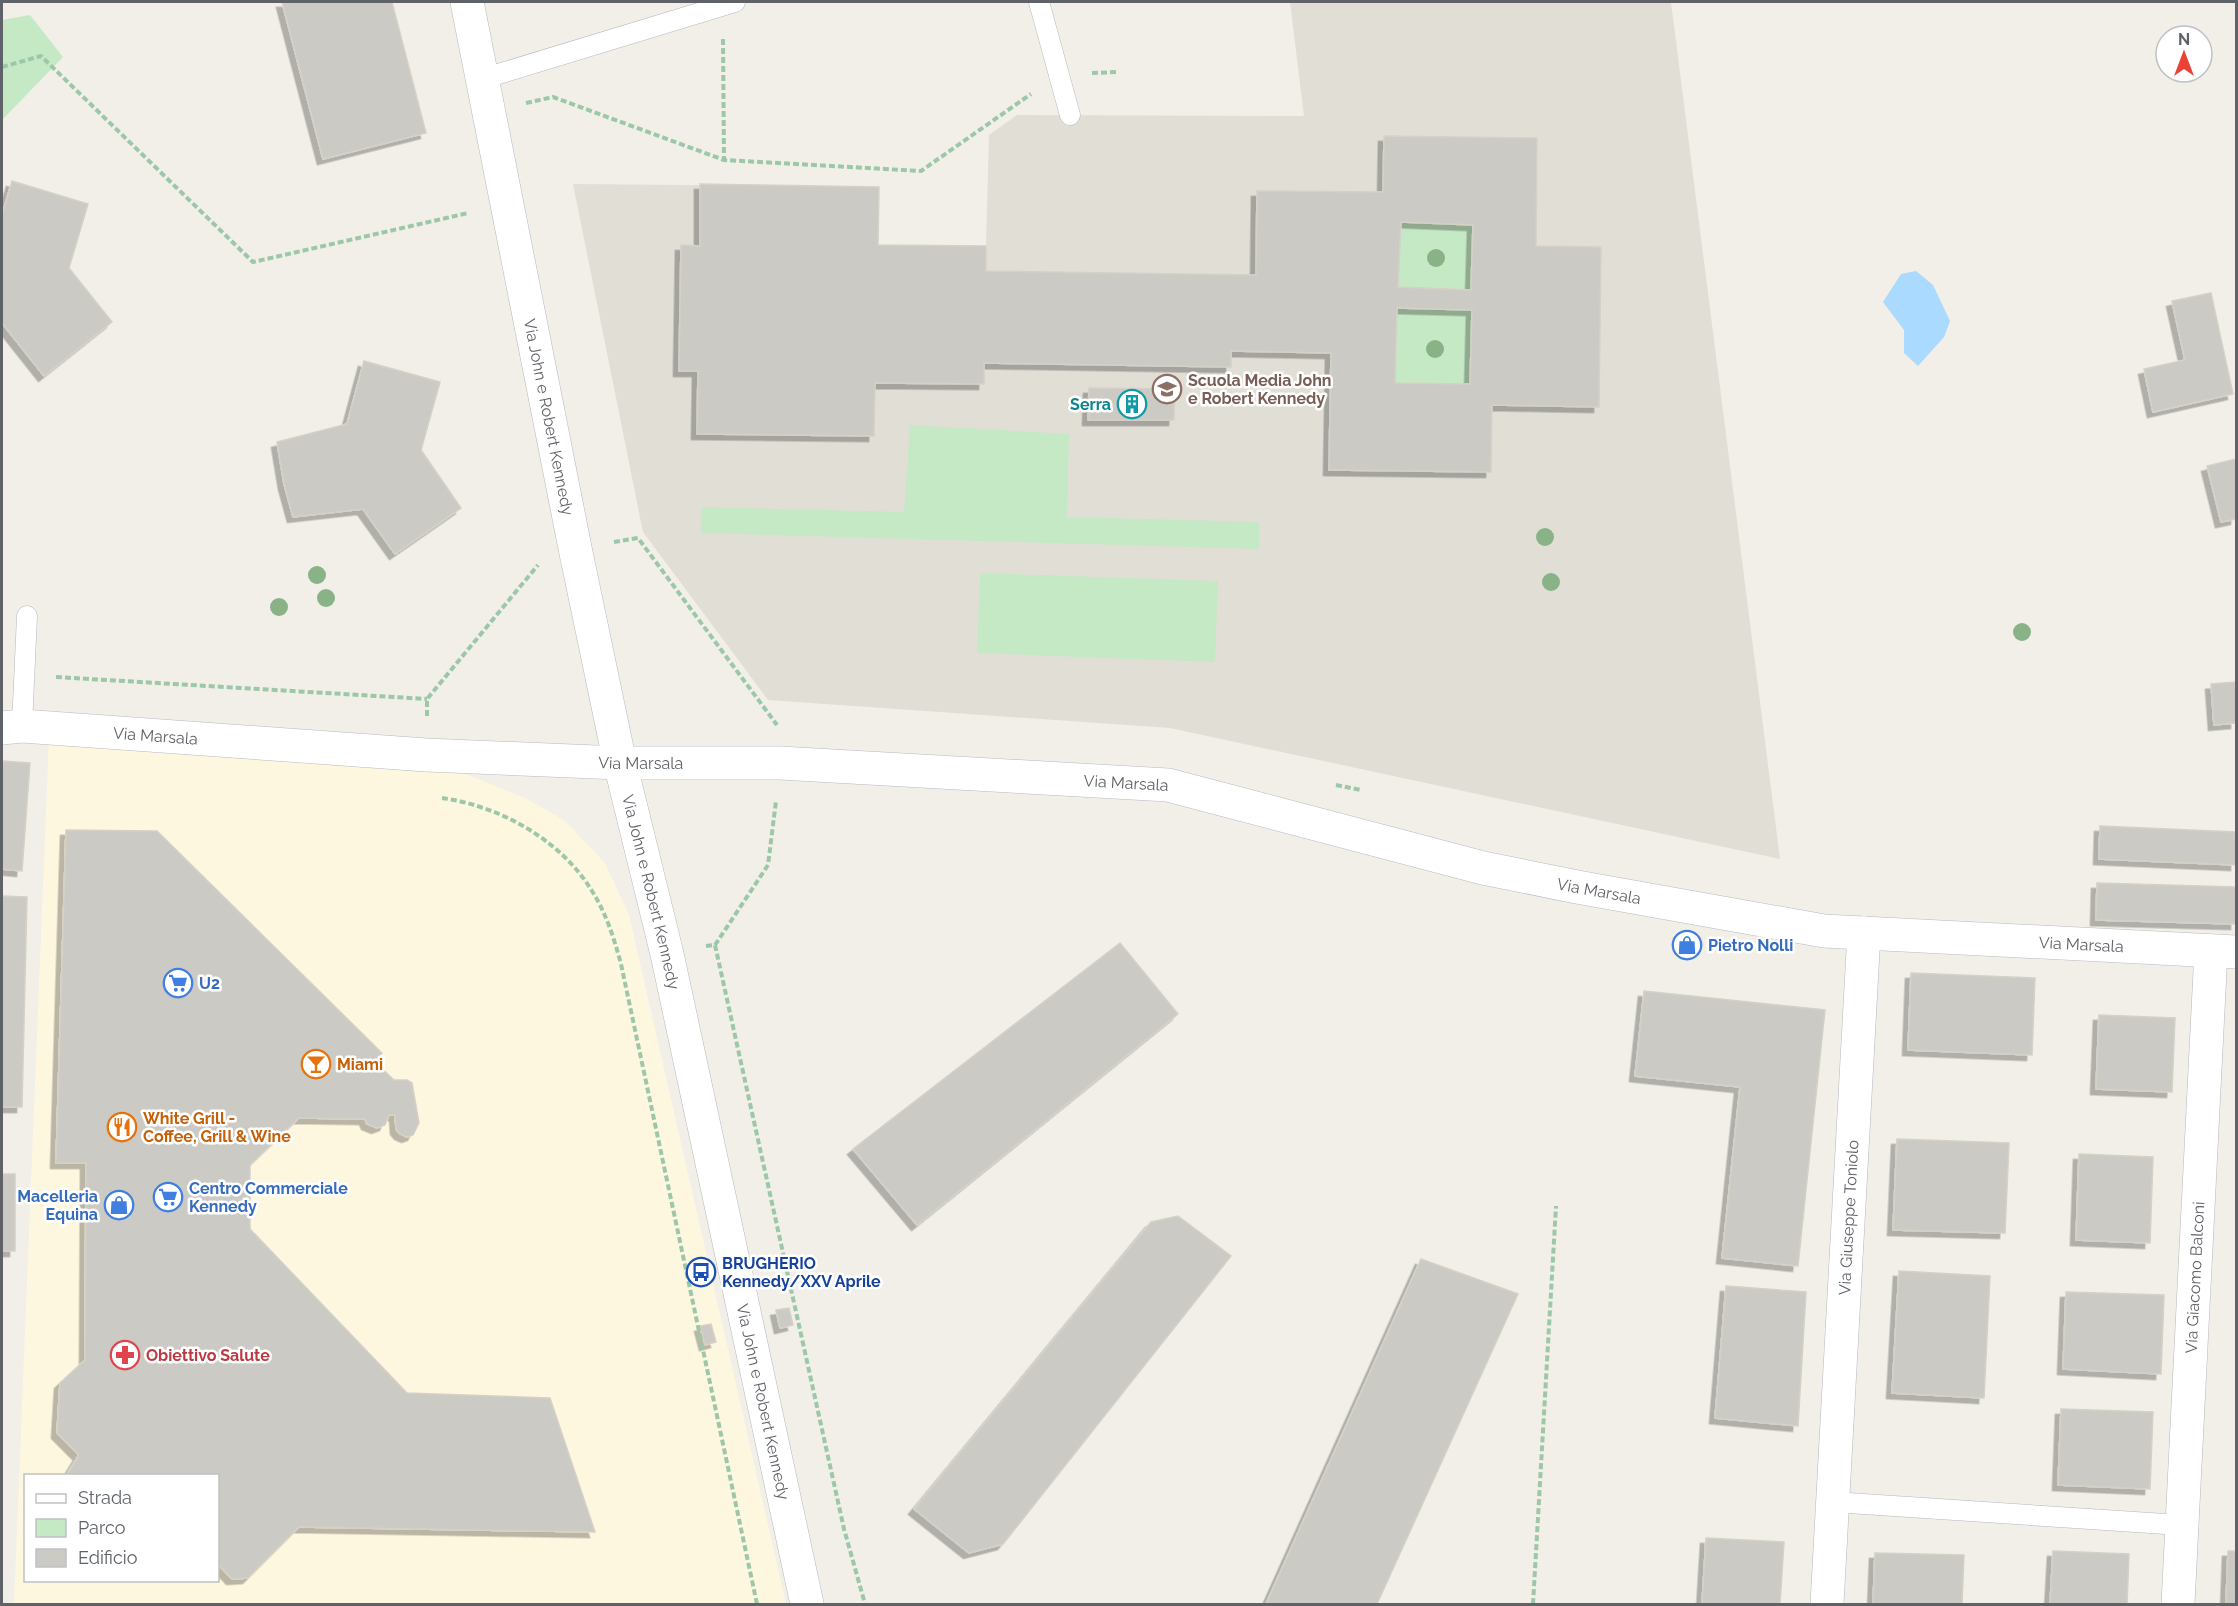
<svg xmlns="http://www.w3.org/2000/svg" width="2238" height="1606" font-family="Raleway,sans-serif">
<defs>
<filter id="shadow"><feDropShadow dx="-5.5" dy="5.5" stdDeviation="0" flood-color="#0004"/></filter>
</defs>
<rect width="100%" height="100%" fill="#f1efe8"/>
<!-- commercial -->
<path fill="#fef7e0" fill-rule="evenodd" d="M49,738L441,764L527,799L565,821L605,863L629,915L786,1604H14ZM26,1476H218V1580H26Z"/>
<!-- education -->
<path fill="#e1ded6" d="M1290,2H1671L1780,859L1170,728L768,700L643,532L573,184L879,187L878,245L986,246L989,135L1017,115L1304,116Z"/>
<!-- green -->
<path fill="#c5e8c5" d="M30,15L63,57L2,120V20Z
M1401,222L1473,225L1471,290L1398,287Z
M1397,308L1472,310L1470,384L1395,383Z
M910,425L1069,434L1067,517L1259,522V549L701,533L702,507L904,512Z
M980,573L1218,581L1215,662L977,653Z"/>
<!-- water -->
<path fill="#aadaff" d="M1916,271L1933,285L1950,321L1944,337L1918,366L1904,353V330L1883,302L1901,274Z"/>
<!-- building -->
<path fill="#cccac5" stroke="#d6d1c6" stroke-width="1.5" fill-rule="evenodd" filter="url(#shadow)" d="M282,2H392L426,133L323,159Z
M1384,136L1537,138L1536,246L1601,247L1599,407L1492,405L1491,472L1329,470L1331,353L1231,351V367L984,363V384L875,383L874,436L697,434L698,371H679L681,245L700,246V184L879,187L878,245L986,246V271L1256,275L1257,191L1383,192ZM1401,222L1473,225L1471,290L1398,287ZM1397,308L1472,310L1470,384L1395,383Z
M12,181L88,204L69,268L112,322L44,376L2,323V215Z
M2211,293L2233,394L2153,412L2144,369L2185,360L2172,301Z
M364,361L440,382L421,450L461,508L395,554L363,509L293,517L284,484L277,442L347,424Z
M1089,388L1175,389L1174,420H1088Z
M2236,459V519L2221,522L2207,466Z
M2236,682V723L2214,725L2211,684Z
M2,761L30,763L22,871L2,869Z
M2100,826L2236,832V865L2099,859Z
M66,830L157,831L382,1053L375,1062L394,1080H407L412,1083L419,1123L413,1135L407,1137L400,1134L396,1129L395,1115H389L385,1125L377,1128L367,1124L365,1119L299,1118L250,1165V1229L407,1393L550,1398L595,1532L299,1527L248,1578L232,1579L218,1564V1476H66L79,1455L57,1433L60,1383L85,1360L86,1163H56Z
M2097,883L2236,887V924L2096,920Z
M2,896L27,897L22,1107H2Z
M1120,943L1178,1014L917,1225L853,1149Z
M1911,973L2035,978L2032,1055L1908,1050Z
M1644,991L1825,1010L1798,1266L1722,1258L1740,1087L1635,1076Z
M2099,1015L2175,1018L2172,1092L2096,1089Z
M1897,1139L2009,1143L2005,1233L1893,1230Z
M2079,1154L2153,1157L2150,1243L2076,1240Z
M2,1174H15V1251H2Z
M1178,1216L1231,1256L1003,1544L969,1553L914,1509L1151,1222Z
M1421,1259L1518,1294L1377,1604H1266Z
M1899,1271L1990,1276L1984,1398L1892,1393Z
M1726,1286L1806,1292L1798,1426L1715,1418Z
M2066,1292L2164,1295L2161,1374L2063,1369Z
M789,1308L793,1325L780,1328L776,1310Z
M711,1324L716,1342L705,1345L700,1326Z
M2061,1409L2153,1412L2150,1489L2058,1485Z
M1706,1538L1784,1542L1780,1604H1702Z
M2053,1551L2129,1554L2127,1604H2050Z
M2228,1551H2236V1604H2226Z
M1875,1553L1964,1555L1962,1604H1873Z"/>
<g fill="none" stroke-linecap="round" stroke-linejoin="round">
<!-- lane casing -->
<g stroke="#b5b8bc" stroke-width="21">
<path id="lane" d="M1039,2L1070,115
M482,79L735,2
M22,726L27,616
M1833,1502L2181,1525"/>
</g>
<!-- street casing -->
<g stroke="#b5b8bc" stroke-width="34">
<g id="street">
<path id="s1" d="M467,2L575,548L620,763L667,954L807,1604"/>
<path id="s2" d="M1827,1604L1864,933"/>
<path id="s3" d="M2178,1604L2211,951"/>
</g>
</g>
<!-- secondary casing -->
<g stroke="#b6babf" stroke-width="34">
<g id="secondary">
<path id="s4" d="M2,728L22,726L426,755L620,763H780L1168,785L1483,868L1577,887L1824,931L2236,952"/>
</g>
</g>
<!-- path -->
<path stroke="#9cc7a9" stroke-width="4" stroke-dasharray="6 3" stroke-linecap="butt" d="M723,39L724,160
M2,67L41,56L253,262L468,213
M1092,73L1119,72
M526,103L553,97L724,160L921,171L1031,94
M614,542L638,538L777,725
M56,677L427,699
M427,716V699L538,565
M1336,785L1361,790
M442,798C500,806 561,840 592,891C606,913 614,938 621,964L757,1604
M715,945L844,1529L865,1604
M706,946L715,945L768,865L776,801
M1533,1604L1556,1206"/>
<!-- lane -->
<use href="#lane" stroke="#fff" stroke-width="20"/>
<!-- street -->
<use href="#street" stroke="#fff" stroke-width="33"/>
<!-- secondary -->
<use href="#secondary" stroke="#fff" stroke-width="33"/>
</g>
<!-- trees -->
<g fill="#89b387">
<circle cx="1436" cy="258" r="9"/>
<circle cx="1435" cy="349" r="9"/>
<circle cx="1545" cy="537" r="9"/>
<circle cx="317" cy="575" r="9"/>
<circle cx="1551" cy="582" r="9"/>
<circle cx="326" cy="598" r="9"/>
<circle cx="279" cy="607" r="9"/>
<circle cx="2022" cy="632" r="9"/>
</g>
<!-- icons -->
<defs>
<g id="school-ring" transform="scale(1.5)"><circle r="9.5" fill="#fff" stroke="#8d6e63" stroke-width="1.5"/><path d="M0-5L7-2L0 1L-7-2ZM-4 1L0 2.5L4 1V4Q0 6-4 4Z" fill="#8d6e63"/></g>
<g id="building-ring" transform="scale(1.5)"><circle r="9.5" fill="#fff" stroke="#0f9aa8" stroke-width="1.5"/><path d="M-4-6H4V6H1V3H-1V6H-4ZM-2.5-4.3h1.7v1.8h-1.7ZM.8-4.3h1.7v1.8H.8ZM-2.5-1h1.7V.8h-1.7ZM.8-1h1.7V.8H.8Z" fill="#0f9aa8"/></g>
<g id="shop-ring" transform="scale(1.5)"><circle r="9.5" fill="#fff" stroke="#3f7fe0" stroke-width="1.5"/><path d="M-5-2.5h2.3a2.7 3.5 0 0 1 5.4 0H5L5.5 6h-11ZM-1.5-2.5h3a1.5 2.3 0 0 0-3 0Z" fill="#3f7fe0"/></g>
<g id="supermarket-ring" transform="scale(1.5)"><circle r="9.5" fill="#fff" stroke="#3f7fe0" stroke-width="1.5"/><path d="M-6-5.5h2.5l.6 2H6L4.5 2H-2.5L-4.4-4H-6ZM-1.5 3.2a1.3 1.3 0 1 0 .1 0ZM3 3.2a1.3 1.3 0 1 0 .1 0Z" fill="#3f7fe0"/></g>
<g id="bar-ring" transform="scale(1.5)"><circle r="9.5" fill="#fff" stroke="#e8710a" stroke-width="1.5"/><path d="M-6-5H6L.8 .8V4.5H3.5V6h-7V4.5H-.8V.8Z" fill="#e8710a"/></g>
<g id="restaurant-ring" transform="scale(1.5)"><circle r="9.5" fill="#fff" stroke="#e8710a" stroke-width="1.5"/><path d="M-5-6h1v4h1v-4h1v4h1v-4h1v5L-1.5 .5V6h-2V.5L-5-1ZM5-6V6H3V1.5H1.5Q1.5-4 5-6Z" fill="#e8710a"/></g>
<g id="bus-ring" transform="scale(1.5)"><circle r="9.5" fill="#fff" stroke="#1a4fb4" stroke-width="1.5"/><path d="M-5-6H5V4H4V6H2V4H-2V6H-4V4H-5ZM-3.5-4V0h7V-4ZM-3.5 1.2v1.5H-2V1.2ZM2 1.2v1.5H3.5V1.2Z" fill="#1a4fb4"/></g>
<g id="pharmacy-ring" transform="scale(1.5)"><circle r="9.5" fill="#fff" stroke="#e0444e" stroke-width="1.5"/><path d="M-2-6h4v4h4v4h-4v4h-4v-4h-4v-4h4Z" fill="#e0444e"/></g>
</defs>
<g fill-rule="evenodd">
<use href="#school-ring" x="1167" y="389"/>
<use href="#building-ring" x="1132" y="404"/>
<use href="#shop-ring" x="1687" y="945"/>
<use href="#supermarket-ring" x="178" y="983"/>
<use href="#bar-ring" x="316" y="1064"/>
<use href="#restaurant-ring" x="122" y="1127"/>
<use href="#supermarket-ring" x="168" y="1197"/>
<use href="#shop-ring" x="119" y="1205"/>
<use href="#bus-ring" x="701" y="1272"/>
<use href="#pharmacy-ring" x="125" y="1355"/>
</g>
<g text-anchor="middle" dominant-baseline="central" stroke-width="5" stroke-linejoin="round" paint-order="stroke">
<!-- education labels -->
<g font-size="16" font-weight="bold" fill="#785e54" stroke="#fff" text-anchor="start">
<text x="1188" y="380">Scuola Media John<tspan x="1188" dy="18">e Robert Kennedy</tspan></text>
</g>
<!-- culture labels -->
<g font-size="16" font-weight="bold" fill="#0d838f" stroke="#fff" text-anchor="end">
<text x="1111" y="404">Serra</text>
</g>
<!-- street labels -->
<g font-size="16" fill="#5f6368" stroke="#fff">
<text stroke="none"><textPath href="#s1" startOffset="423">Via John e Robert Kennedy</textPath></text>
<text stroke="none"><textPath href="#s4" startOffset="154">Via Marsala</textPath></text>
<text stroke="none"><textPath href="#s4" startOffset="640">Via Marsala</textPath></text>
<text stroke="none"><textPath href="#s4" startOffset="1126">Via Marsala</textPath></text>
<text stroke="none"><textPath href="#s4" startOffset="1612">Via Marsala</textPath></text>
<text stroke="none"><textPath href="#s1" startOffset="909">Via John e Robert Kennedy</textPath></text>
<text stroke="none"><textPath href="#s4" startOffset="2098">Via Marsala</textPath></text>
<text stroke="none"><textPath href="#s2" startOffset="387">Via Giuseppe Toniolo</textPath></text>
<text stroke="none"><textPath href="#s3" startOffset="327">Via Giacomo Balconi</textPath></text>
<text stroke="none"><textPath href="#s1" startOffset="1431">Via John e Robert Kennedy</textPath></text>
</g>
<!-- shop labels -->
<g font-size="16" font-weight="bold" fill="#366cbe" stroke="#fff" text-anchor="start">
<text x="1708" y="945">Pietro Nolli</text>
<text x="199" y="983">U2</text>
<text x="189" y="1188">Centro Commerciale<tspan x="189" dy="18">Kennedy</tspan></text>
<text x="98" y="1196" text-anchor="end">Macelleria<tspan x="98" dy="18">Equina</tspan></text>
</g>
<!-- food labels -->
<g font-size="16" font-weight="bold" fill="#c56008" stroke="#fff" text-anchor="start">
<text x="337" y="1064">Miami</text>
<text x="143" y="1118">White Grill -<tspan x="143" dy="18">Coffee, Grill &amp; Wine</tspan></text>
</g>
<!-- transit labels -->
<g font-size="16" font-weight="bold" fill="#164399" stroke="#fff" text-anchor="start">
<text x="722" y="1263">BRUGHERIO<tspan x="722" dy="18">Kennedy/XXV Aprile</tspan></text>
</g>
<!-- health labels -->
<g font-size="16" font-weight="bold" fill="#be3a42" stroke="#fff" text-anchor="start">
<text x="146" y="1355">Obiettivo Salute</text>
</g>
</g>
<!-- border -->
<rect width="2238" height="1606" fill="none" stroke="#5f6368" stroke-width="6"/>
<!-- legend -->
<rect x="24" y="1474" width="195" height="108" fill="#ffffff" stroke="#bfc1c3" stroke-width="1.5"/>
<rect x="36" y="1494" width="30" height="9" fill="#ffffff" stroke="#bfc1c3" stroke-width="1.5"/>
<text x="78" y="1504" font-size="18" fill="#5f6368">Strada</text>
<rect x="36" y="1519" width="30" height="18" fill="#c5e8c5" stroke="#bfc1c3" stroke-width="1.5"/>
<text x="78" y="1534" font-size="18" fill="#5f6368">Parco</text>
<rect x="36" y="1549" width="30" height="18" fill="#cccac5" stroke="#bfc1c3" stroke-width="1.5"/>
<text x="78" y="1564" font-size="18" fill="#5f6368">Edificio</text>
<!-- north arrow -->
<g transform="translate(2184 54)"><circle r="28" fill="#ffffff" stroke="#bfc1c3" stroke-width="1.5"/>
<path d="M0-4.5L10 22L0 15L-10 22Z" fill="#ea4335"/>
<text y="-9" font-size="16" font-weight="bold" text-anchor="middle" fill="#5f6368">N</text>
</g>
</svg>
